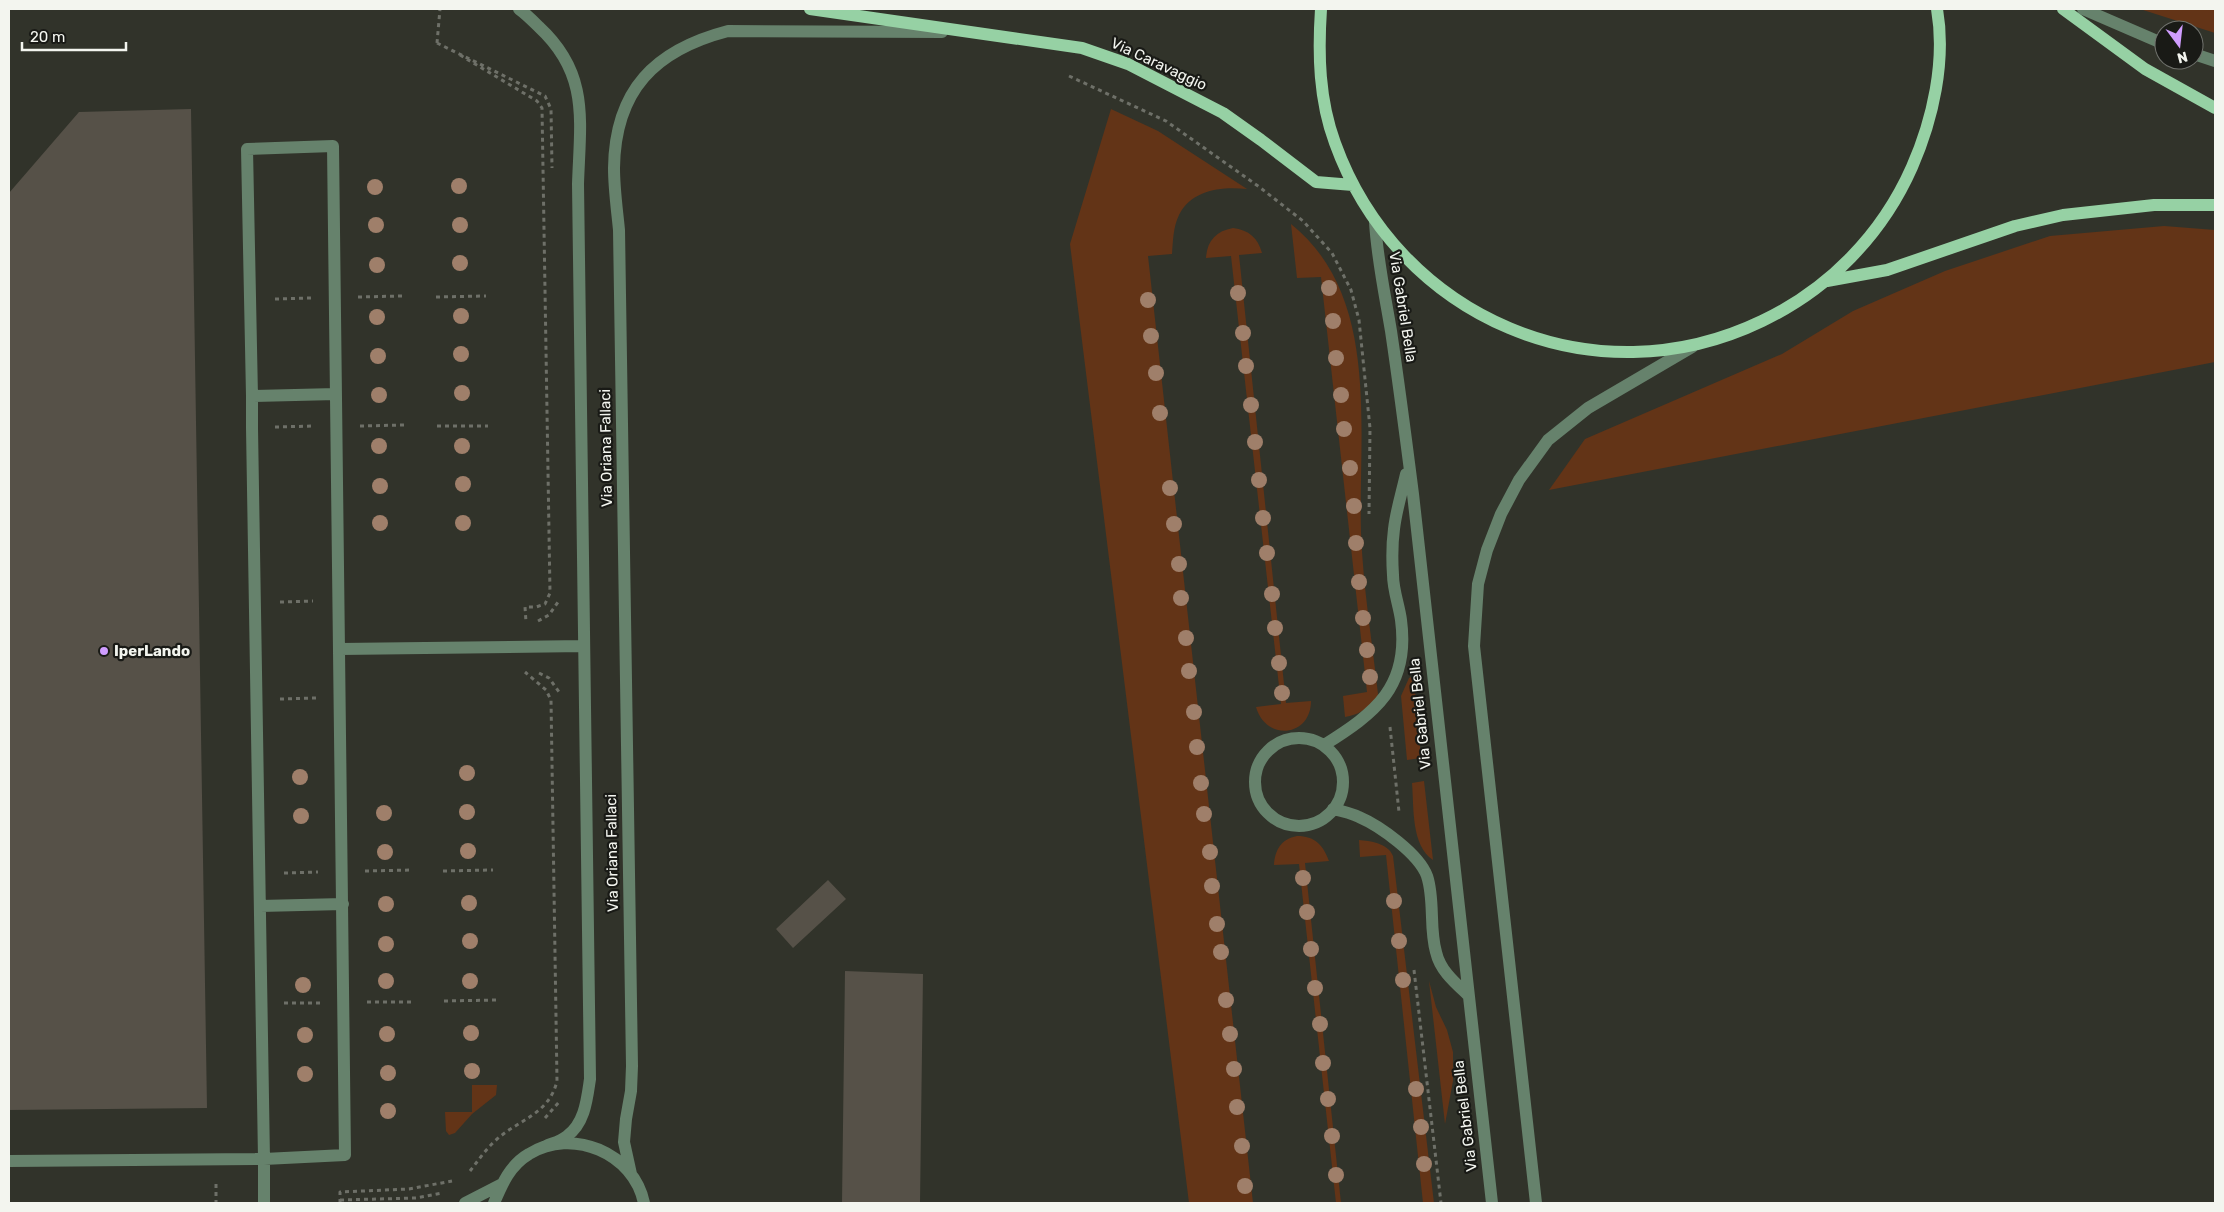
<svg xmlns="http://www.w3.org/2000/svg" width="2224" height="1212" font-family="Rubik,sans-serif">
<rect width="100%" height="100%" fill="#31332a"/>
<!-- green -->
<path fill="#633417" d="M2140,9H2215V33Z
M1111,109L1158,131L1247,189C1222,186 1191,190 1179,215C1173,227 1173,242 1172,254L1148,256L1253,1203H1189L1070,244Z
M1291,224C1381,296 1358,430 1361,532C1363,587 1372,640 1378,694C1375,707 1357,715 1345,717L1343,696L1367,692L1321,277L1297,278Z
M2164,226L2215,230V362L1549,490L1585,439L1782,354L1853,311L1945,271L2050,236Z
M1233,228C1249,230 1258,238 1262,253L1239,255L1286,703L1311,701C1311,737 1266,742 1256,707L1281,704L1231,256L1206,258C1207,241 1216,231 1233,228Z
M1411,677L1414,679L1421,758L1407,760L1401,696L1409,678Z
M1424,781L1433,860C1411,845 1414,808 1412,783Z
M1297,836C1315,836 1323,845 1329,861L1305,863L1341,1203H1336L1299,864L1274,865C1275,850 1281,839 1297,836Z
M1359,840C1370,841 1388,843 1393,856L1434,1203H1423L1386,855L1360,857Z
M1429,981L1436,1007L1447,1030L1453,1052V1081L1445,1124Z
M472,1085H497L496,1095L472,1114L455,1133L449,1135L446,1131L445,1112H472Z"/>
<!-- building -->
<path fill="#565148" d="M191,109L207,1108L9,1110V193L79,112Z
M828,880L846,899L793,948L776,929Z
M845,971L923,974L920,1203H842Z"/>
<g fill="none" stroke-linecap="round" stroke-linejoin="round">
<!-- path -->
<path stroke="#6e7068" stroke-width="3" stroke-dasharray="4 4" stroke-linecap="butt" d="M437,43L545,96L551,109L552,168
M437,43L440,9
M460,55L537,101L542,108L550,593L545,604L536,607H525L526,622
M1069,76L1166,121L1258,186L1303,221L1332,253L1351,290L1359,320L1370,428L1369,514
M358,297L402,296
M436,297L486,296
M275,299L311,298
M360,426L404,425
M437,426H488
M275,427L314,426
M280,602L313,601
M538,621L549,615L558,602
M539,673L549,678L559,692
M280,699L316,698
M1390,727L1399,812
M365,871L411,870
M443,871L493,870
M284,873L318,872
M1414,970L1441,1203
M444,1001L497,1000
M367,1002H414
M284,1003H320
M545,1118L559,1102
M470,1171C478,1161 485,1150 495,1141C517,1120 549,1115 557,1081L551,700L546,690L525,672
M216,1184V1203
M340,1200L416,1198L442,1193
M340,1203V1192L409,1189L452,1181"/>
<!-- minor -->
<path stroke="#66826c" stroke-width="12" d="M519,9C526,14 533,21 539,27C590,74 580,121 578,184L590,1079C587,1099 585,1123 567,1136C561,1141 553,1143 546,1146
M2083,9L2164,44
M2194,54L2215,61
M1375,222C1377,258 1385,295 1391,331C1399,385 1406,439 1413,494L1492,1203
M252,396L336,394
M340,649L584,646
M1255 782a44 44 0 1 1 88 0a44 44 0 1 1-88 0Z
M1324,745C1375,713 1410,687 1401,620C1399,605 1393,590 1393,575C1392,560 1392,544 1394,529C1396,511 1402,492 1406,474
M1333,809C1342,811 1351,813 1359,817C1380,826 1419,854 1427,876C1435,900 1429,928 1436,952C1440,970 1454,982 1467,994
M260,906L343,904
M9,1161L264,1159L345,1155L333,146L247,149L252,396V428L264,1159V1203
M631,1174L624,1142L626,1119L631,1091L632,1066L619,230C617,209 614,189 614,168C615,90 655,50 728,31L942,32
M465,1203L502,1184
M494,1203C502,1184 510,1165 529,1154C572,1127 634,1153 644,1203
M1536,1203L1474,646L1478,584L1487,550L1501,514L1519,480L1548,440L1588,408L1692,347"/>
<!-- major -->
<path stroke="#96d1a4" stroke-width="12" d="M810,9L1082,48L1128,64L1223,113L1261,140L1316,182L1353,185
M1321,9C1318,54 1319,100 1335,143C1398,318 1594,402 1762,321C1829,289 1882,235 1912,167C1933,119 1946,61 1937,9
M2063,9L2145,69L2215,108
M1827,281L1887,270L2015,226L2063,215L2154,205H2215"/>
</g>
<!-- trees -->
<g fill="#9f7f6a">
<circle cx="459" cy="186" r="8"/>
<circle cx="375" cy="187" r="8"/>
<circle cx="376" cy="225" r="8"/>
<circle cx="460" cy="225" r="8"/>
<circle cx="460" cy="263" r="8"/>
<circle cx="377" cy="265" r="8"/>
<circle cx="1329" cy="288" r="8"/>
<circle cx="1238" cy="293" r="8"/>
<circle cx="1148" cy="300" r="8"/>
<circle cx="461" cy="316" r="8"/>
<circle cx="377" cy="317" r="8"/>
<circle cx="1333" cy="321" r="8"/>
<circle cx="1243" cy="333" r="8"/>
<circle cx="1151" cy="336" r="8"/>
<circle cx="461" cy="354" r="8"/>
<circle cx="378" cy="356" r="8"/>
<circle cx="1336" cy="358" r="8"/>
<circle cx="1246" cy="366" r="8"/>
<circle cx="1156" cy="373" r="8"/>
<circle cx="462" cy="393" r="8"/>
<circle cx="379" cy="395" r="8"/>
<circle cx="1341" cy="395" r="8"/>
<circle cx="1251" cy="405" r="8"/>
<circle cx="1160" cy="413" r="8"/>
<circle cx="1344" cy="429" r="8"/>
<circle cx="1255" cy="442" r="8"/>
<circle cx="379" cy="446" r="8"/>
<circle cx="462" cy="446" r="8"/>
<circle cx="1350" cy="468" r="8"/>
<circle cx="1259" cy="480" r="8"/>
<circle cx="463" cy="484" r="8"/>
<circle cx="380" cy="486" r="8"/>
<circle cx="1170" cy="488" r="8"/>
<circle cx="1354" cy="506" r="8"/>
<circle cx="1263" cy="518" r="8"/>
<circle cx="380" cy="523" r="8"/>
<circle cx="463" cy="523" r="8"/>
<circle cx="1174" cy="524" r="8"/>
<circle cx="1356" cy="543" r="8"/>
<circle cx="1267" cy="553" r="8"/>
<circle cx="1179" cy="564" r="8"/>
<circle cx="1359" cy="582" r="8"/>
<circle cx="1272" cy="594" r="8"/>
<circle cx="1181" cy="598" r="8"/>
<circle cx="1363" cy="618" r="8"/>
<circle cx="1275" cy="628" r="8"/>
<circle cx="1186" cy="638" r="8"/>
<circle cx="1367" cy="650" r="8"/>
<circle cx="1279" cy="663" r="8"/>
<circle cx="1189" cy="671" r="8"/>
<circle cx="1370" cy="677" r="8"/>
<circle cx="1282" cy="693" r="8"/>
<circle cx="1194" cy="712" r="8"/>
<circle cx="1197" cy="747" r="8"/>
<circle cx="467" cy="773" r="8"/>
<circle cx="300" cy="777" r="8"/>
<circle cx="1201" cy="783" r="8"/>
<circle cx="467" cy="812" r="8"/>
<circle cx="384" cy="813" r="8"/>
<circle cx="1204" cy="814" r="8"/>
<circle cx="301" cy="816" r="8"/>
<circle cx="468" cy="851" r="8"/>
<circle cx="385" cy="852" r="8"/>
<circle cx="1210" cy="852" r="8"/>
<circle cx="1303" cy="878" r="8"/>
<circle cx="1212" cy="886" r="8"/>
<circle cx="1394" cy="901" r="8"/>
<circle cx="469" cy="903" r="8"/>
<circle cx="386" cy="904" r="8"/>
<circle cx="1307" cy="912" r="8"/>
<circle cx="1217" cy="924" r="8"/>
<circle cx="470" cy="941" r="8"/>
<circle cx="1399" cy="941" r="8"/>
<circle cx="386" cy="944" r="8"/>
<circle cx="1311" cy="949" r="8"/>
<circle cx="1221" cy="952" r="8"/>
<circle cx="1403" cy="980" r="8"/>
<circle cx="386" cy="981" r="8"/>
<circle cx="470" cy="981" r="8"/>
<circle cx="303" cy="985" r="8"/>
<circle cx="1315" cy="988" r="8"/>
<circle cx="1226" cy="1000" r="8"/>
<circle cx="1320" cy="1024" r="8"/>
<circle cx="471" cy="1033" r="8"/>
<circle cx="387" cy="1034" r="8"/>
<circle cx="1230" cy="1034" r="8"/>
<circle cx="305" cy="1035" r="8"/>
<circle cx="1323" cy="1063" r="8"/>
<circle cx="1234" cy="1069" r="8"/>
<circle cx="472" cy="1071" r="8"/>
<circle cx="388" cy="1073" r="8"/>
<circle cx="305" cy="1074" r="8"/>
<circle cx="1416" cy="1089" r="8"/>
<circle cx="1328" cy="1099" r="8"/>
<circle cx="1237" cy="1107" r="8"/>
<circle cx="388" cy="1111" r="8"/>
<circle cx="1421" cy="1127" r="8"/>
<circle cx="1332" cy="1136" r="8"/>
<circle cx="1242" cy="1146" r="8"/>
<circle cx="1424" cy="1164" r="8"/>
<circle cx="1336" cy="1175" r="8"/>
<circle cx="1245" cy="1186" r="8"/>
</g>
<!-- markers -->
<circle fill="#d09dff" stroke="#191a16" stroke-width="2" cx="104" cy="651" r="5"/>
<g text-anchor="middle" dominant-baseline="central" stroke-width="4.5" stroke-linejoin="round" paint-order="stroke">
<!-- street labels -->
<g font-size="15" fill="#f3f5ef" stroke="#191a16">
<text transform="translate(1159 64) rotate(25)">Via Caravaggio</text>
<text transform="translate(1403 307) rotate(81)">Via Gabriel Bella</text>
<text transform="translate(606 448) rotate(-91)">Via Oriana Fallaci</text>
<text transform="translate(1420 714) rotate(-96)">Via Gabriel Bella</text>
<text transform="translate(612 853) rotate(-91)">Via Oriana Fallaci</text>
<text transform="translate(1465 1116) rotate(-97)">Via Gabriel Bella</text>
</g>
<!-- poi labels -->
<g font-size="15" font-weight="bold" fill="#f3f5ef" stroke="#191a16" text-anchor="start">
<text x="114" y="651">IperLando</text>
</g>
</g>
<!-- border -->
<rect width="2224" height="1212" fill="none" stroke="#f3f5ef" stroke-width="20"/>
<!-- north arrow -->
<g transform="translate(2179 45) rotate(165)"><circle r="24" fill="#191a16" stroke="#70726d"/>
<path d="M0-4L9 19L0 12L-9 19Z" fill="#d09dff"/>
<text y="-8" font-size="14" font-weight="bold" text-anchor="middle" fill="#f3f5ef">N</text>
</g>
<!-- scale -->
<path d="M22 42v8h104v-8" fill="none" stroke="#f3f5ef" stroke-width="2.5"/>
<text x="30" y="42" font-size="15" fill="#f3f5ef" stroke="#191a16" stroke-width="4" paint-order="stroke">20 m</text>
</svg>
